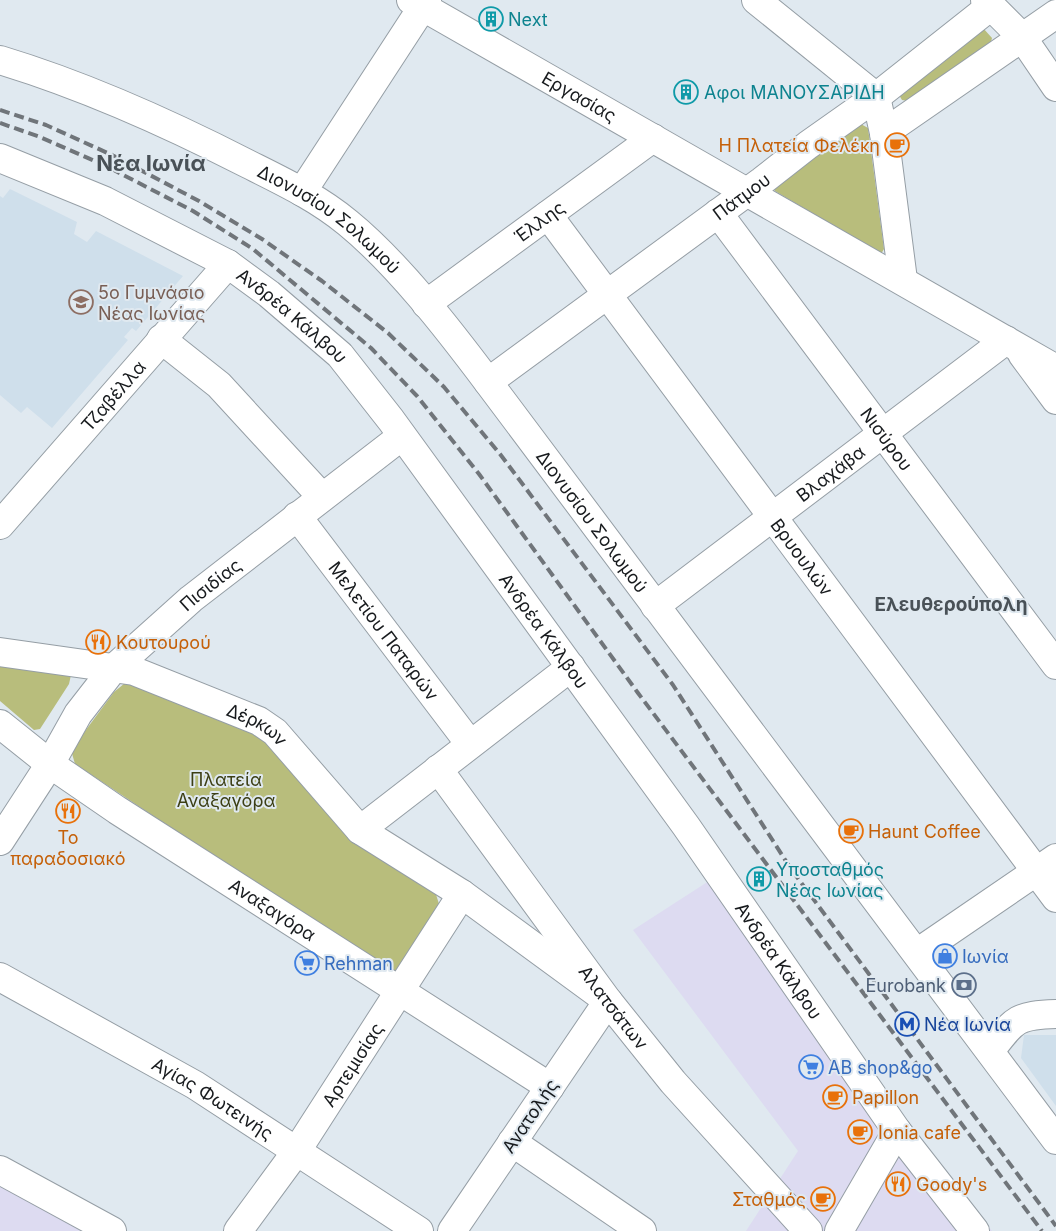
<svg xmlns="http://www.w3.org/2000/svg" width="1056" height="1231" font-family="Inter,sans-serif">
<rect width="100%" height="100%" fill="#e0e9f0"/>
<!-- commercial -->
<path fill="#dddbf1" d="M712,879L992,1231H746L798,1151L633,930Z
M0,1178L102,1231H0Z"/>
<!-- built -->
<path fill="#cfdfeb" d="M10,189L77,222L74,234L87,242L96,231L183,276L136,331L132,328L124,337L128,340L52,428L27,407L21,413L0,395V196L3,198Z
M1024,1035H1056V1106L1021,1058Z"/>
<!-- green -->
<path fill="#b8bd7c" d="M983,28L992,38L991,42L908,101L902,100L899,95Z
M859,123L868,128L884,249L881,254L775,191L773,185Z
M0,664L71,675L69,684L40,729L34,730L0,701Z
M125,683L258,734L434,888L439,904L396,977L75,764L71,750L114,692Z"/>
<g fill="none" stroke-linecap="round" stroke-linejoin="round">
<!-- minor casing -->
<g stroke="#959ea5" stroke-width="30">
<g id="minor">
<path id="s1" d="M411,0L1056,369"/>
<path d="M756,0L876,97L884,133L903,280"/>
<path d="M985,0L1022,37L1056,87"/>
<path id="s2" d="M0,60C86,86 168,123 248,164C282,181 318,198 348,223C398,264 449,330 488,382L1056,1140"/>
<path d="M884,133L1056,14"/>
<path id="s3" d="M0,158L105,201L228,264L269,294L340,355L391,420L686,826L897,1131L975,1231"/>
<path d="M302,192L427,0"/>
<path id="s4" d="M718,213L1056,665"/>
<path id="s5" d="M548,215L1056,898"/>
<path id="s6" d="M426,304L653,138"/>
<path d="M161,339L219,385L322,497"/>
<path d="M1022,354L1056,400"/>
<path id="s7" d="M488,382L762,181L808,145L876,97L991,6"/>
<path id="s8" d="M297,516L470,744"/>
<path id="s9" d="M0,525L228,264"/>
<path id="s10" d="M655,606L1006,340"/>
<path id="s11" d="M0,652L134,671L259,721L275,732L360,830L462,894L608,1001L452,1231"/>
<path id="s12" d="M0,724L50,764L117,810L550,1087"/>
<path id="s13" d="M438,769L608,1001L673,1082L808,1231"/>
<path d="M360,830L571,667"/>
<path id="s14" d="M0,841L50,764L78,714L113,669L191,599L402,436"/>
<path d="M917,953L1056,858"/>
<path id="s15" d="M0,977L195,1085L419,1231"/>
<path d="M990,1051C1014,1020 1016,1015 1056,1014"/>
<path d="M512,1142L642,1231"/>
<path d="M0,1170L112,1231"/>
<path id="s16" d="M238,1231L296,1152L462,894"/>
<path d="M839,1231L897,1131"/>
</g>
</g>
<!-- minor -->
<use href="#minor" stroke="#fff" stroke-width="28"/>
<!-- rail -->
<path stroke="#70757a" stroke-width="4" stroke-dasharray="10 5" stroke-linecap="butt" d="M0,110L46,125L112,155L199,201L262,239L322,281L388,333L444,387L500,454L673,685L791,869L1056,1226
M0,123L40,137L106,166L193,211L253,249L371,348L417,396L479,474L638,693L1042,1231"/>
</g>
<!-- icons -->
<defs>
<g id="building-ring" transform="scale(1.25)"><circle r="9.5" fill="#e0e9f0" stroke="#0f9aa8" stroke-width="1.5"/><path d="M-4-6H4V6H1V3H-1V6H-4ZM-2.5-4.3h1.7v1.8h-1.7ZM.8-4.3h1.7v1.8H.8ZM-2.5-1h1.7V.8h-1.7ZM.8-1h1.7V.8H.8Z" fill="#0f9aa8"/></g>
<g id="cafe-ring" transform="scale(1.25)"><circle r="9.5" fill="#e0e9f0" stroke="#e8710a" stroke-width="1.5"/><path d="M-5.5-4.5H6V0H3Q3 3.5 0 3.5H-2.5Q-5.5 3.5-5.5 0ZM3-3.2v2h1.7v-2ZM-6 4.5H4V6H-6Z" fill="#e8710a"/></g>
<g id="school-ring" transform="scale(1.25)"><circle r="9.5" fill="#e0e9f0" stroke="#8d6e63" stroke-width="1.5"/><path d="M0-5L7-2L0 1L-7-2ZM-4 1L0 2.5L4 1V4Q0 6-4 4Z" fill="#8d6e63"/></g>
<g id="restaurant-ring" transform="scale(1.25)"><circle r="9.5" fill="#e0e9f0" stroke="#e8710a" stroke-width="1.5"/><path d="M-5-6h1v4h1v-4h1v4h1v-4h1v5L-1.5 .5V6h-2V.5L-5-1ZM5-6V6H3V1.5H1.5Q1.5-4 5-6Z" fill="#e8710a"/></g>
<g id="shop-ring" transform="scale(1.25)"><circle r="9.5" fill="#e0e9f0" stroke="#3f7fe0" stroke-width="1.5"/><path d="M-5-2.5h2.3a2.7 3.5 0 0 1 5.4 0H5L5.5 6h-11ZM-1.5-2.5h3a1.5 2.3 0 0 0-3 0Z" fill="#3f7fe0"/></g>
<g id="supermarket-ring" transform="scale(1.25)"><circle r="9.5" fill="#e0e9f0" stroke="#3f7fe0" stroke-width="1.5"/><path d="M-6-5.5h2.5l.6 2H6L4.5 2H-2.5L-4.4-4H-6ZM-1.5 3.2a1.3 1.3 0 1 0 .1 0ZM3 3.2a1.3 1.3 0 1 0 .1 0Z" fill="#3f7fe0"/></g>
<g id="bank-ring" transform="scale(1.25)"><circle r="9.5" fill="#e0e9f0" stroke="#5c6f8a" stroke-width="1.5"/><path d="M-6-4H6V4H-6ZM0-2.3a2.3 2.3 0 1 0 0 4.6a2.3 2.3 0 1 0 0-4.6Z" fill="#5c6f8a"/></g>
<g id="metro-ring" transform="scale(1.25)"><circle r="9.5" fill="#e0e9f0" stroke="#1a4fb4" stroke-width="1.5"/><path d="M-5.5 5V-5H-3L0 0L3-5H5.5V5H3V-.5L0 4L-3-.5V5Z" fill="#1a4fb4"/></g>
</defs>
<g fill-rule="evenodd">
<use href="#building-ring" x="491" y="19"/>
<use href="#building-ring" x="686" y="92"/>
<use href="#cafe-ring" x="897" y="145"/>
<use href="#school-ring" x="81" y="302"/>
<use href="#restaurant-ring" x="98" y="642"/>
<use href="#restaurant-ring" x="68" y="811"/>
<use href="#cafe-ring" x="851" y="831"/>
<use href="#building-ring" x="759" y="879"/>
<use href="#shop-ring" x="945" y="956"/>
<use href="#supermarket-ring" x="307" y="963"/>
<use href="#bank-ring" x="964" y="985"/>
<use href="#metro-ring" x="907" y="1024"/>
<use href="#supermarket-ring" x="811" y="1067"/>
<use href="#cafe-ring" x="835" y="1097"/>
<use href="#cafe-ring" x="860" y="1132"/>
<use href="#restaurant-ring" x="898" y="1184"/>
<use href="#cafe-ring" x="823" y="1199"/>
</g>
<g text-anchor="middle" dominant-baseline="central" stroke-width="4" stroke-linejoin="round" paint-order="stroke">
<!-- culture labels -->
<g font-size="18" fill="#0d838f" stroke="#e0e9f0" text-anchor="start">
<text x="508" y="19">Next</text>
<text x="704" y="92">Αφοι ΜΑΝΟΥΣΑΡΙΔΗ</text>
<text x="776" y="869">Υποσταθμός<tspan x="776" dy="21">Νέας Ιωνίας</tspan></text>
</g>
<!-- street labels -->
<g font-size="18" fill="#171a1d" stroke="#e0e9f0">
<text stroke="none"><textPath href="#s1" startOffset="194">Εργασίας</textPath></text>
<text stroke="none"><textPath href="#s7" startOffset="314">Πάτμου</textPath></text>
<text stroke="none"><textPath href="#s2" startOffset="368">Διονυσίου Σολωμού</textPath></text>
<text stroke="none"><textPath href="#s6" startOffset="140">Έλλης</textPath></text>
<text stroke="none"><textPath href="#s3" startOffset="334">Ανδρέα Κάλβου</textPath></text>
<text stroke="none"><textPath href="#s9" startOffset="172">Τζαβέλλα</textPath></text>
<text stroke="none"><textPath href="#s4" startOffset="282">Νισύρου</textPath></text>
<text stroke="none"><textPath href="#s10" startOffset="220">Βλαχάβα</textPath></text>
<text stroke="none"><textPath href="#s2" startOffset="772">Διονυσίου Σολωμού</textPath></text>
<text stroke="none"><textPath href="#s5" startOffset="426">Βρυουλών</textPath></text>
<text stroke="none"><textPath href="#s14" startOffset="335">Πισιδίας</textPath></text>
<text stroke="none"><textPath href="#s8" startOffset="144">Μελετίου Παταρών</textPath></text>
<text stroke="none"><textPath href="#s3" startOffset="739">Ανδρέα Κάλβου</textPath></text>
<text stroke="none"><textPath href="#s11" startOffset="270">Δέρκων</textPath></text>
<text stroke="none"><textPath href="#s12" startOffset="330">Αναξαγόρα</textPath></text>
<text stroke="none"><textPath href="#s3" startOffset="1144">Ανδρέα Κάλβου</textPath></text>
<text stroke="none"><textPath href="#s13" startOffset="296">Αλατσάτων</textPath></text>
<text stroke="none"><textPath href="#s16" startOffset="202">Αρτεμισίας</textPath></text>
<text stroke="none"><textPath href="#s15" startOffset="245">Αγίας Φωτεινής</textPath></text>
<text transform="translate(530 1116) rotate(-56)">Ανατολής</text>
</g>
<!-- food labels -->
<g font-size="18" fill="#c56008" stroke="#e0e9f0" text-anchor="start">
<text x="880" y="145" text-anchor="end">Η Πλατεία Φελέκη</text>
<text x="116" y="642">Κουτουρού</text>
<text x="868" y="831">Haunt Coffee</text>
<text x="68" y="837" text-anchor="middle">Το<tspan x="68" dy="21">παραδοσιακό</tspan></text>
<text x="852" y="1097">Papillon</text>
<text x="878" y="1132">Ionia cafe</text>
<text x="916" y="1184">Goody's</text>
<text x="806" y="1199" text-anchor="end">Σταθμός</text>
</g>
<!-- education labels -->
<g font-size="18" fill="#785e54" stroke="#e0e9f0" text-anchor="start">
<text x="98" y="292">5ο Γυμνάσιο<tspan x="98" dy="21">Νέας Ιωνίας</tspan></text>
</g>
<!-- park labels -->
<g font-size="18" fill="#3c3f15" stroke="#e0e9f0">
<text x="226" y="779">Πλατεία<tspan x="226" dy="21">Αναξαγόρα</tspan></text>
</g>
<!-- shop labels -->
<g font-size="18" fill="#366cbe" stroke="#e0e9f0" text-anchor="start">
<text x="962" y="956">Ιωνία</text>
<text x="324" y="963">Rehman</text>
<text x="828" y="1067">ΑΒ shop&amp;go</text>
</g>
<!-- service labels -->
<g font-size="18" fill="#4e5e75" stroke="#e0e9f0" text-anchor="end">
<text x="946" y="985">Eurobank</text>
</g>
<!-- transit labels -->
<g font-size="18" fill="#164399" stroke="#e0e9f0" text-anchor="start">
<text x="924" y="1024">Νέα Ιωνία</text>
</g>
<!-- neighbourhood labels -->
<g font-size="19" font-weight="bold" fill="#495157" stroke="#e0e9f0">
<text x="951" y="604">Ελευθερούπολη</text>
</g>
<!-- district labels -->
<g font-size="22" font-weight="bold" fill="#495157" stroke="#e0e9f0">
<text x="151" y="163">Νέα Ιωνία</text>
</g>
</g>
</svg>
